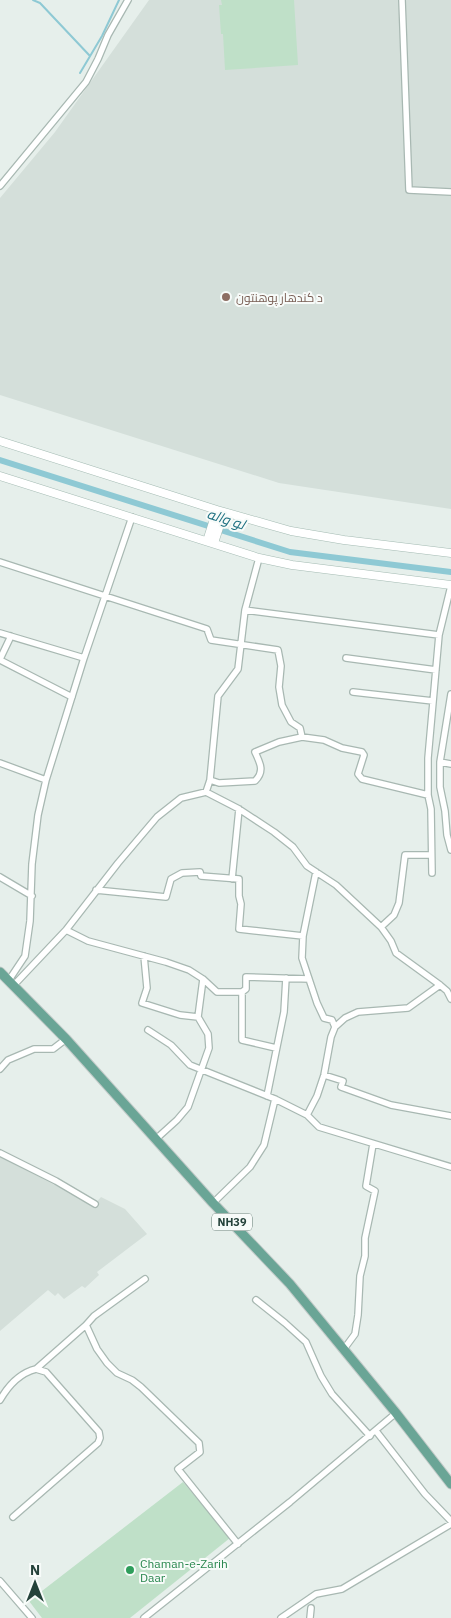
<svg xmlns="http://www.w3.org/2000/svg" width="451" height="1618" font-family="'IBM Plex Sans',Cairo,sans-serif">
<rect width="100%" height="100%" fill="#e6efeb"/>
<!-- built -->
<path fill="#d4dfda" d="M149,0H451V509L279,483L0,395V198L55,132Z
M0,1157L94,1205L101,1197L125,1209L147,1234L97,1272L99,1275L85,1288L82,1286L64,1299L58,1293L55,1296L48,1290L0,1331Z"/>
<!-- green -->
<path fill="#bfe0c8" d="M221,0H294L298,65L225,70L223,34H221L219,5H222Z
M183,1482L230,1538L130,1618H42L29,1601Z"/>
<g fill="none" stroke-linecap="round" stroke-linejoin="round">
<!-- stream -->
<path stroke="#8ec9d4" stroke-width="2" d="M33,0L40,3L90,56
M80,73L102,36L119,0"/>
<!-- canal -->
<path stroke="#8ec9d4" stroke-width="6" d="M0,460L290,552L451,572"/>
<!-- street casing -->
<g stroke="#a8b8b2" stroke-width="8">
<path id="street" d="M402,0L409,190L451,192
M0,186L86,82L98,59L108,35L128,0
M0,562L207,629L211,640L278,650L281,666L279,687L282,705L291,722L300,728L302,737
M245,610L439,635
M0,633L84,658
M346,658L436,670
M0,659L11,636
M0,660L72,697
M353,692L433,701
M451,694L440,762V787L445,811L447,835L451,850
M440,762L451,764
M0,763L46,780
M210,780L219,783L255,781C265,771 260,763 255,752L279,742L302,737L324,740L342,748L362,752L364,755L358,774L362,779L428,795
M206,792L210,780L218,696L238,669L245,610L259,558
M316,872L303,936L302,958L317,1003L324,1018L332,1020L335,1027
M432,873L431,809L428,795V758L439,635L451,586
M0,877L32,896
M232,879L239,809
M96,890L166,897L171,879L182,873L200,872L201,876L239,879V896L241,904L239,929L303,936
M381,927L394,915L399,903L405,855H431
M66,930L88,941L166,962L189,970L203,979L217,992H242
M144,956L147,988L142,1003L180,1015L198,1017
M9,980L25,956L30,921L32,864L38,815L46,780L84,658L132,517
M14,985L66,930L118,863L157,817L181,798L206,792L239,809L274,832L293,847L307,866L336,885L381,927L391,941L396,953L440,985L447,991L451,999
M148,1030L171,1045L190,1065L275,1099L307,1115L319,1127L451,1167
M276,1048L242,1040V992L246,989V977L309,979
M0,1069L8,1060L34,1049H53L66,1039
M324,1075L343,1081L341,1087L391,1105L451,1116
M267,1096L284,1012L286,978
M307,1115L317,1096L324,1075L331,1037L335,1027L345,1018L358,1012L408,1008L440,985
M156,1139L177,1120L188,1107L209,1048L208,1034L198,1017L203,979
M0,1153L56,1181L95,1204
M213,1203L250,1167L264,1145L275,1099
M145,1279L94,1316L86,1325L97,1349L107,1363L117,1373L132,1380L141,1387L199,1443L200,1452L178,1469L238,1544
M256,1300L285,1323L306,1342L321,1376L332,1394L370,1436
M344,1349L355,1334L358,1315L360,1276L365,1256V1238L375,1191L366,1186L373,1144
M0,1400C8,1386 20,1373 36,1369L86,1325
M376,1431L425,1494L451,1521
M13,1517L98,1443L100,1438L99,1432L46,1372L36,1369
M0,1581L32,1618
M144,1618L290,1502L396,1413
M281,1618L316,1594L342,1589L451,1524
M310,1618L311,1608"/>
</g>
<!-- secondary casing -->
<g stroke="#a4bbb3" stroke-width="9">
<path id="secondary" d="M0,441L217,510L291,531L344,540L451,553
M0,476L259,558L292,565L451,585
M207,541L217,510
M214,543L224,512"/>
</g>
<!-- primary casing -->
<g stroke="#c2cac8" stroke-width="11">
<path id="primary" d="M0,972L66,1039L213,1203L290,1284L396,1413L451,1484"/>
</g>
<!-- street -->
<use href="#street" stroke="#fff" stroke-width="5.5"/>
<!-- secondary -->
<use href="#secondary" stroke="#fff" stroke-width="8"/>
<!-- primary -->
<use href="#primary" stroke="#6aa596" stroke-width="9"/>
</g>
<!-- markers -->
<circle fill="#8d6e63" stroke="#f7fbf9" stroke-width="2" cx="226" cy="297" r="5"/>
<circle fill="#2e9e5b" stroke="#f7fbf9" stroke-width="2" cx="130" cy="1570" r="5"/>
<g text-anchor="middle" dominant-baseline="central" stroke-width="4" stroke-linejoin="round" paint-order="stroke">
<!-- shield labels -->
<rect fill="#f7fbf9" stroke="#637a73" stroke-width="1" x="212" y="1213.5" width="40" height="17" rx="4"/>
<g font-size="11" font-weight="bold" fill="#24423a">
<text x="232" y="1222">NH39</text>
</g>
<!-- education labels -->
<g font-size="12" fill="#785e54" stroke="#f7fbf9" text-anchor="start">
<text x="236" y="297">د کندهار پوهنتون</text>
</g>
<!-- leisure labels -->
<g font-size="12" fill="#27864d" stroke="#f7fbf9" text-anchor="start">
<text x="140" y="1563">Chaman-e-Zarih<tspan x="140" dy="14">Daar</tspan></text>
</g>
<!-- water labels -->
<g font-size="14" font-style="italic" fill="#1c6f80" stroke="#f7fbf9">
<text transform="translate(226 519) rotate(18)">لو واله</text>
</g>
</g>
<!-- north arrow -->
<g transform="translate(35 1583)" stroke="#f7fbf9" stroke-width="4" paint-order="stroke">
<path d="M0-4L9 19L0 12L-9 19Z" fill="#24423a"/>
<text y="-8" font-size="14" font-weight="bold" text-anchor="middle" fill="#24423a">N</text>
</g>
</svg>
